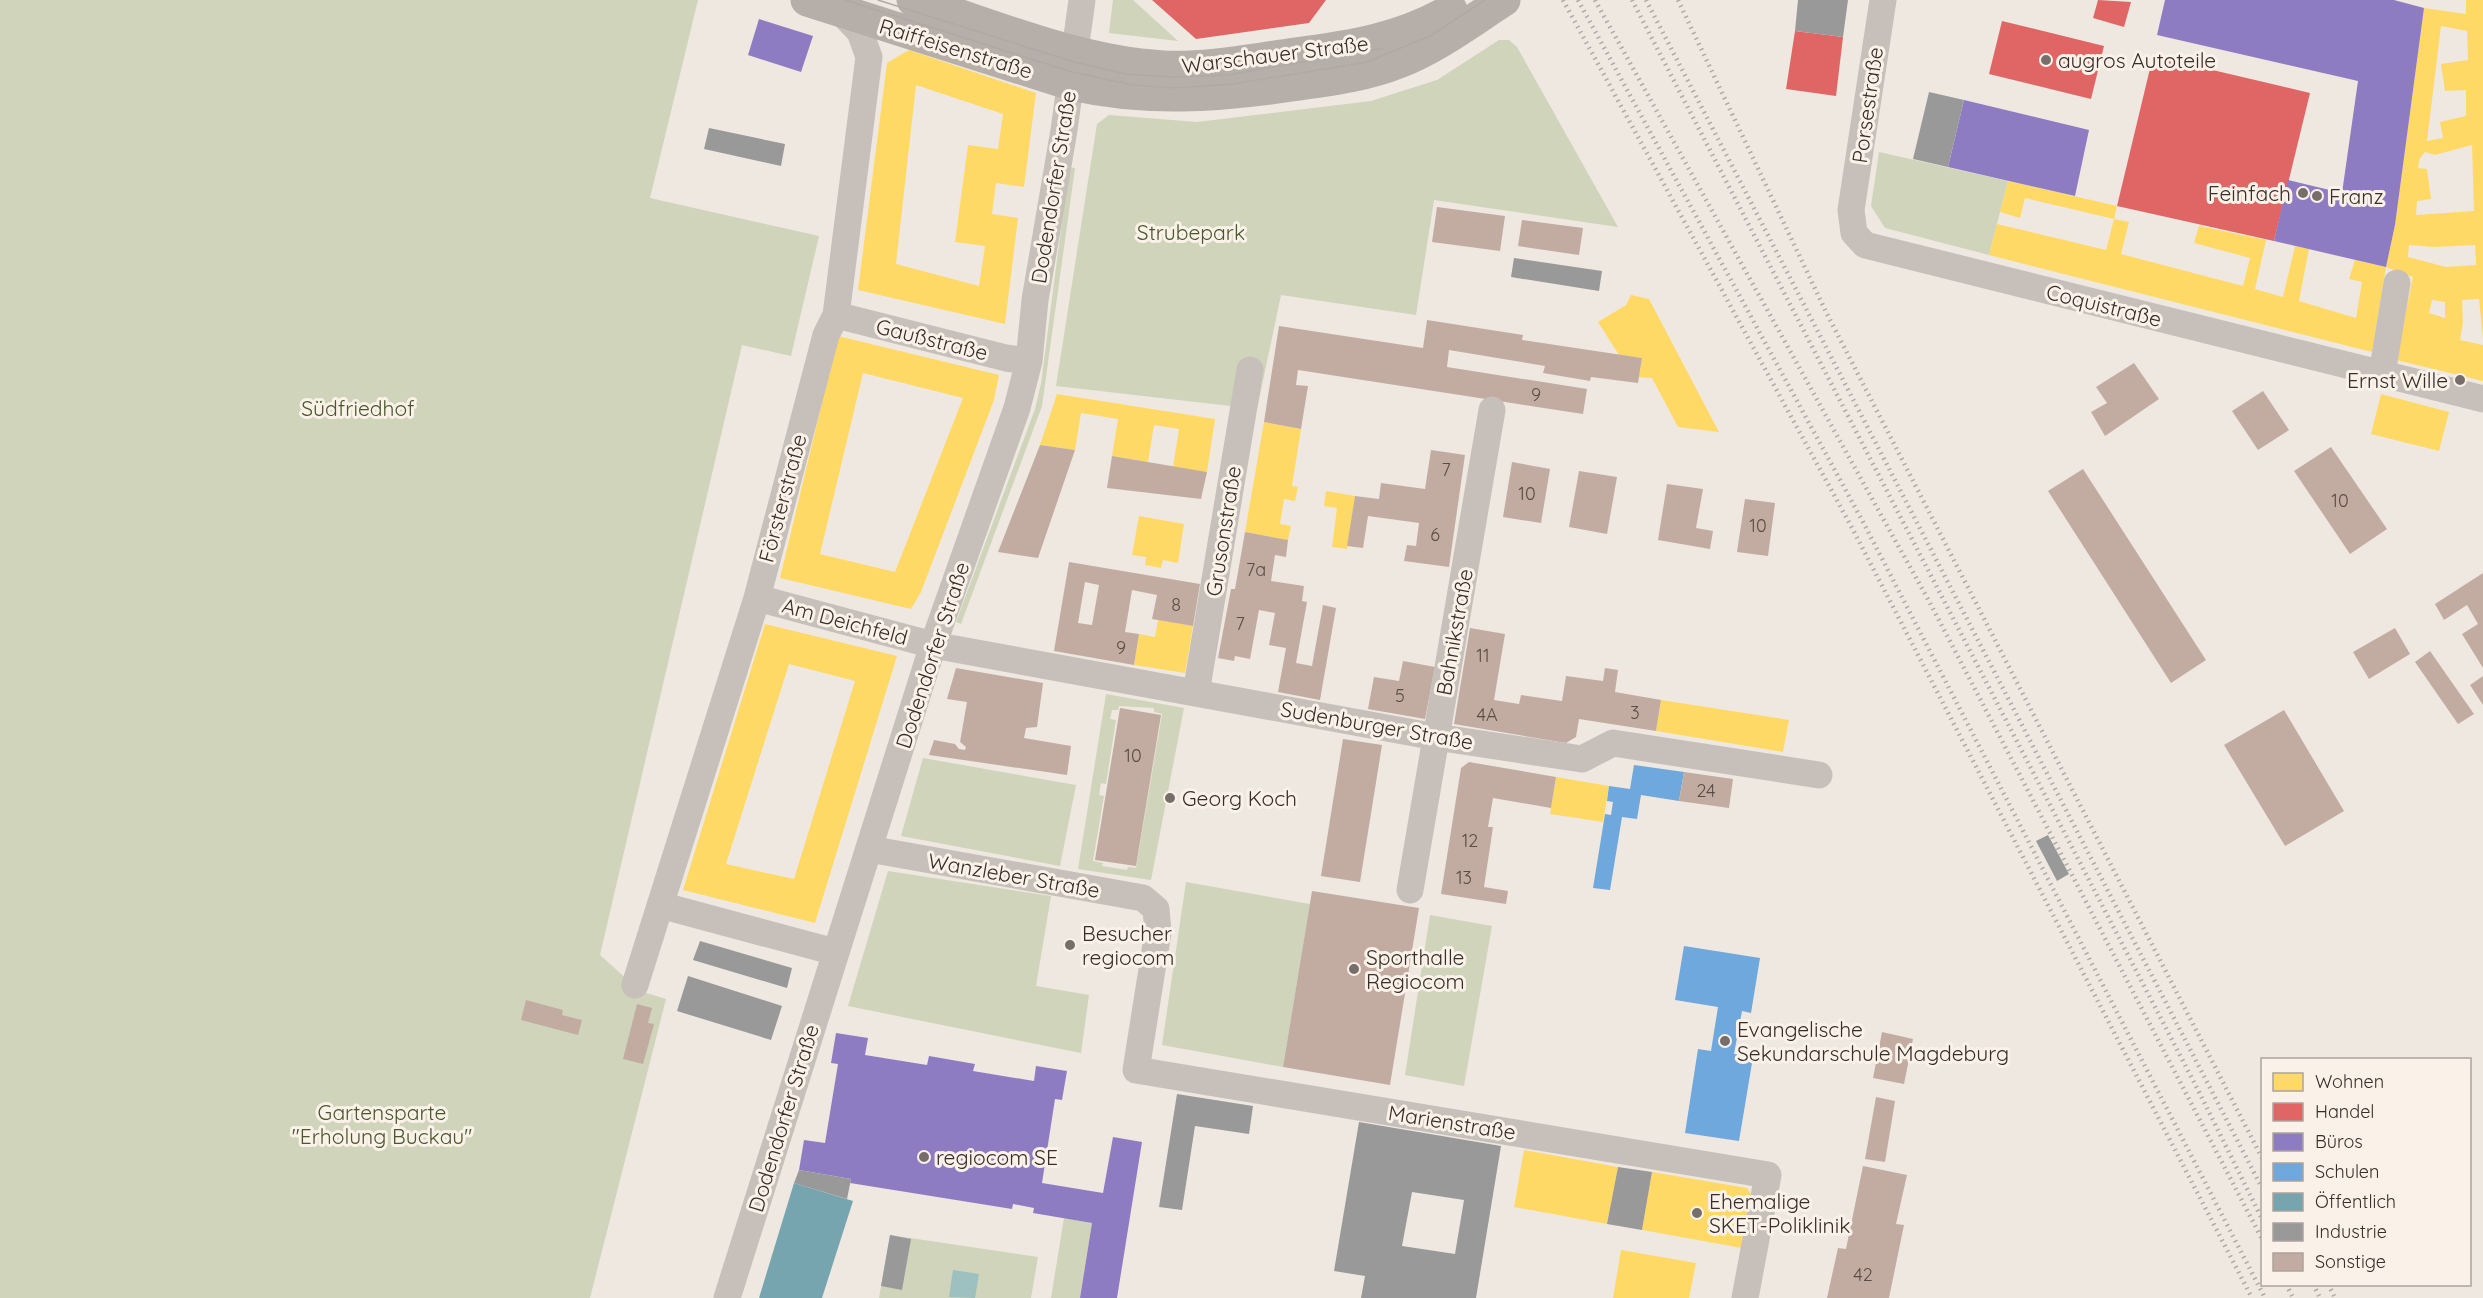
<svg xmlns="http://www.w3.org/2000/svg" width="2483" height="1298" font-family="Quicksand,sans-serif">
<rect width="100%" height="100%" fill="#eee8e1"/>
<!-- green -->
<path fill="#cfd4ba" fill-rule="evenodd" d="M0,0H698L650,198L819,236L791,356L742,345L600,955L640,991L666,999L590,1298H0Z
M1113,0H1133L1178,41L1109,33Z
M1499,40H1509L1517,47L1618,227L1434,200L1416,315L1281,295L1257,409L1056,386L1097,124L1109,115L1197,122L1371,101L1437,80Z
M1879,152L2008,181L1989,255L1885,228L1871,206Z
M1069,167L1075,168L1042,406L961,624L956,622L1035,409L1041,384Z
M1106,694L1184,708L1151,880L1078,869ZM1119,706L1154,708V712L1162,714L1136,868L1128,867L1127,870L1102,866L1103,863L1093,861L1104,796L1099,795L1101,783L1106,784L1116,720L1110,719L1112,710H1118Z
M923,758L1076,785L1060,866L901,836Z
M888,871L1051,896L1036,986L1089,995L1081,1053L848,1006Z
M1186,882L1310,904L1283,1067L1162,1045Z
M1430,915L1492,926L1464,1086L1405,1075Z
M1064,1218L1092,1223L1080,1298H1051Z
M890,1235L1038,1257L1031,1298H879Z"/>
<!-- water -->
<path fill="#9cc1c0" d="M953,1270L979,1274L975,1298L949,1297Z"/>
<!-- homes -->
<path fill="#ffd966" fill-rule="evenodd" d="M2466,0H2483V338L2479,299L2462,300L2463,323L2460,340L2483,345V381L2396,360L2413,277L2386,267L2395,225L2424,8L2466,14ZM2441,26L2467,31L2468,60L2441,64L2445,91L2466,90V116L2440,122L2443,138L2427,141ZM2472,145L2474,211L2416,215L2417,201L2431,199L2427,169L2418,168L2420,158L2425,152L2435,155ZM2409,245L2436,247L2475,245L2476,265L2446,267L2408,257ZM2432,300L2445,302V318L2429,313Z
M909,50L1036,93L1024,187L996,183L992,214L1018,218L1005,324L858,290L887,63ZM916,85L1003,114L998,149L968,145L955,242L985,246L979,286L896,264Z
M2008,181L2117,206L2114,219L2025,198L2020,218L2000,212Z
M2114,219L2129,222L2121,254L2243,286L2250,258L2194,243L2199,226L2266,240L2255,289L2283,297L2295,246L2309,249L2299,301L2356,318L2362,282L2349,279L2355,260L2386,267L2372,352L1989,255L1997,224L2106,250Z
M1631,295L1649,299L1719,432L1678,427L1652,378L1639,377L1642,358L1619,355L1598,322L1626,305Z
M838,336L999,375L994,400L921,592L911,609L780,578ZM863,373L963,398L895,572L820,554Z
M1057,394L1215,419L1207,472L1173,467L1179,429L1154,425L1148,462L1112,456L1118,419L1081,413L1075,450L1040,445Z
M2381,394L2449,412L2439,451L2371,434Z
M1264,422L1301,429L1292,486L1298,487L1295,501L1284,499L1280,524L1291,526L1288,540L1245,532Z
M1326,491L1355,496L1347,549L1332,547L1337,508L1324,506Z
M1139,516L1184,524L1178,563L1163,560L1161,568L1145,565L1146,557L1132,555Z
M1158,620L1193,626L1185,673L1134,665L1139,634L1155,637Z
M765,624L897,656L815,923L683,890ZM789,664L855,681L794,879L726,864Z
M1661,700L1789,720L1783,752L1656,731Z
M1556,777L1609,786L1603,822L1550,814Z
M1524,1150L1618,1167L1607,1224L1514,1207Z
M1652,1172L1747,1188L1752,1196L1742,1248L1642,1230Z
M1621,1250L1696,1263L1689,1298H1613Z"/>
<!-- shops -->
<path fill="#e06666" d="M1152,0H1326L1309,23L1196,39Z
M2098,0L2131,2L2124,27L2093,18Z
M2002,21L2104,46L2091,99L1989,74Z
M1795,31L1843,37L1836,96L1786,89Z
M2153,56L2310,93L2274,241L2117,206Z"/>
<!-- offices -->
<path fill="#8e7cc3" d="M2165,0H2394L2424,8L2395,225L2386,267L2274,241L2288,180L2342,193L2358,81L2157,35Z
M759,19L813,36L801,72L748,55Z
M1964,100L2089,130L2075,196L1948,167Z
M836,1033L868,1038L865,1055L927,1065L929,1056L975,1064L973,1071L1034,1081L1036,1066L1067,1071L1062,1100L1055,1099L1042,1183L1103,1193L1113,1137L1142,1142L1117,1298H1080L1092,1223L1033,1213L1034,1208L1013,1204L1012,1209L850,1183L851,1179L799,1170L804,1140L825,1143L838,1064L831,1063Z"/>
<!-- schools -->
<path fill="#6fa8dc" d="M1634,765L1684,772L1679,801L1641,795L1637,819L1622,817L1610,890L1593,888L1605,814L1611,815L1613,802L1607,801L1609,786L1630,789Z
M1684,946L1760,958L1751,1013L1742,1011L1734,1054L1753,1057L1739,1141L1685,1133L1698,1049L1711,1051L1718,1007L1675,1000Z"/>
<!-- public -->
<path fill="#76a5af" d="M794,1183L853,1201L822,1298H759Z"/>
<!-- industry -->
<path fill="#999" fill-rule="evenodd" d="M1798,0H1848L1843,37L1795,31Z
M1929,92L1964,100L1948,167L1913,159Z
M709,128L785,144L781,166L704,149Z
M1514,258L1602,271L1599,291L1511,277Z
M2048,835L2069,874L2057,881L2036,841Z
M700,941L792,968L787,988L693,960Z
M688,976L782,1006L771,1040L677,1011Z
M1177,1094L1253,1106L1249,1134L1195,1126L1182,1210L1159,1207Z
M1359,1122L1501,1146L1476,1298H1361L1365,1276L1334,1271ZM1412,1192L1464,1200L1455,1254L1402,1246Z
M1618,1167L1652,1172L1642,1230L1607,1224Z
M799,1170L851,1179L847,1199L794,1183Z
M890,1235L911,1239L902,1290L881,1286Z"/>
<!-- building -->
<path fill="#c2aca2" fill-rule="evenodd" d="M1437,207L1505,216L1500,251L1432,242Z
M1522,220L1583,228L1579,255L1518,246Z
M1427,320L1523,335L1522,340L1642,358L1638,383L1591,377L1590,381L1543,373L1545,366L1449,350L1447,367L1587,389L1583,414L1298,370L1296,385L1308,386L1301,429L1264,422L1279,326L1423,348Z
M2134,363L2159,399L2105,436L2091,412L2107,403L2096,387Z
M2263,391L2289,430L2258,450L2232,411Z
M1040,445L1075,450L1038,558L998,552Z
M2331,447L2387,529L2350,554L2294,471Z
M1431,450L1465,455L1449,567L1404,561L1407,545L1416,546L1419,523L1368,516L1363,548L1347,546L1355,496L1379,499L1381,483L1425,489Z
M1112,456L1207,472L1201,499L1107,488Z
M1512,462L1550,469L1541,523L1503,517Z
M2083,469L2206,660L2171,683L2048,491Z
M1579,471L1617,477L1607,534L1569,527Z
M1667,484L1703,489L1696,528L1713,531L1710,549L1658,540Z
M1745,499L1775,503L1768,556L1737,552Z
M1245,532L1288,540L1286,557L1275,555L1271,581L1304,586L1302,601L1307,602L1296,663L1312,666L1323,605L1336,608L1320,700L1278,692L1286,648L1269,645L1275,613L1259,610L1250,659L1235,656L1234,661L1218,658L1231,589H1235Z
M1069,562L1200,584L1193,626L1152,619L1157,595L1132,590L1125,632L1139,634L1134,665L1054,651ZM1085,582L1099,585L1092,625L1078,623Z
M2483,573V668L2462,634L2478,624L2467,605L2444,620L2435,604Z
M1470,628L1505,634L1494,700L1519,704L1521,695L1562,701L1566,676L1603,681L1605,668L1618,670L1615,692L1661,700L1656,731L1579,719L1576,737L1566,743L1454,724Z
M2395,628L2410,654L2369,679L2353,652Z
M2430,651L2474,714L2458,724L2415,662Z
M1403,661L1435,667L1425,719L1368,709L1374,677L1399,681Z
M956,668L1043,683L1037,727L1026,728L1024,738L1071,746L1067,775L929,755L934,740L955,744L959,749L965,750L966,747L960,742L967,702L947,699Z
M2483,676V705L2470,685Z
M1120,708L1161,715L1136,866L1095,860Z
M2284,710L2344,811L2285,846L2224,745Z
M1343,739L1382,745L1360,882L1321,876Z
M1469,762L1556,777L1551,808L1493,798L1488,827H1493L1484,887L1508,891L1506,904L1441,894L1461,768Z
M1684,772L1733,779L1729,808L1679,801Z
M1312,891L1419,908L1390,1085L1283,1067Z
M526,1000L563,1010L562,1015L582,1020L578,1035L521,1020Z
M637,1004L652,1008L648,1023L654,1024L643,1064L623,1059Z
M1882,1032L1913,1039L1904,1084L1873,1078Z
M1876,1097L1895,1101L1885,1162L1865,1159Z
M1863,1166L1907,1175L1896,1224L1904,1225L1889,1298H1827L1838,1248L1846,1249Z"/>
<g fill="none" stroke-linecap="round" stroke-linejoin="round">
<!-- minor -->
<path stroke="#c7c0ba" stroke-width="27" d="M1883,0L1851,210L1854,233L1865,245L2483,399
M836,315L1006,358L1029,361
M2382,374L2397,283
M757,598L933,645L1436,737L1582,759L1613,743L1819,775
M1196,693L1250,370
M869,849L1143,898L1156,909L1158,932L1136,1070L1768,1175L1745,1298
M1410,890L1492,410
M660,905L835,952
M635,985L757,598L826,335L836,315L869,57L860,32L839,10
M727,1298L933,645L1017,408L1029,361L1035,300L1064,130L1082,0"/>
<!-- major -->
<path stroke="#b6aea9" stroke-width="33" d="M807,0L1071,84C1146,101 1216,96 1292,85C1328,80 1364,76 1399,62C1437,47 1470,22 1504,0
M913,0C994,26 1078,62 1163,67C1208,69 1251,60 1295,54C1350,47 1402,39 1451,10"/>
<!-- tram -->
<path stroke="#afa9a4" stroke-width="1.5" d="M845,0L1072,72L1133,85L1172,88L1233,84L1367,62L1430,36L1485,0
M878,0L1074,62L1126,74L1172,77L1227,75L1384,48"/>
<!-- rail -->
<path stroke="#afa9a4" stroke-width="4.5" stroke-dasharray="1.5 4.5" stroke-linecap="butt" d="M1563,0L1851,526L2252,1298
M1578,0L1862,520L2265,1298
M1595,0L1930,603L2262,1239
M1632,0L2197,1088L2262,1219
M1646,0L2262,1188
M1678,0L1827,314L2262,1158
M2286,1284L2293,1298
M2313,1284L2320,1298
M2328,1284L2335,1298"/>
</g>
<!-- markers -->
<g fill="#786e69" stroke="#faf2e9" stroke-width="2">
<circle cx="2046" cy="60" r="6"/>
<circle cx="2303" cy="193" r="6"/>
<circle cx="2317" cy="196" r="6"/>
<circle cx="2460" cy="380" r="6"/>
<circle cx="1170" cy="798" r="6"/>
<circle cx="1070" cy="945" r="6"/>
<circle cx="1354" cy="969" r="6"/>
<circle cx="1725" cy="1041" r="6"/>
<circle cx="924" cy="1157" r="6"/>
<circle cx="1697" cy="1213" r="6"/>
</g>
<g text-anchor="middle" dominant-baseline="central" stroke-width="6" stroke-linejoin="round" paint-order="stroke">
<!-- number labels -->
<g font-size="18" fill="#5a4d46">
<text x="1536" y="394">9</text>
<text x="1446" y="469">7</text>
<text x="1527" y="493">10</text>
<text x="2340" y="500">10</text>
<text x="1758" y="525">10</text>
<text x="1435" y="534">6</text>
<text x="1256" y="569">7a</text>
<text x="1176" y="604">8</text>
<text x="1240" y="623">7</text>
<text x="1121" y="647">9</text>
<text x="1483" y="655">11</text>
<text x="1400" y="695">5</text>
<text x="1635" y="712">3</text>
<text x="1487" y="714">4A</text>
<text x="1133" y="755">10</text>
<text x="1706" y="790">24</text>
<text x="1470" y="840">12</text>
<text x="1464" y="877">13</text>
<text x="1863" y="1274">42</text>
</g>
<!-- street labels -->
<g font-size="21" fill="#382d28" stroke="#faf2e9">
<text transform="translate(956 48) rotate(17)">Raiffeisenstraße</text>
<text transform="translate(1275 54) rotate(-7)">Warschauer Straße</text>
<text transform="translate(1867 105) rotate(-82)">Porsestraße</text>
<text transform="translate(1053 187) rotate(-81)">Dodendorfer Straße</text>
<text transform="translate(2104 305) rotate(14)">Coquistraße</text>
<text transform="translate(932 339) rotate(14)">Gaußstraße</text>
<text transform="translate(782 498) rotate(-75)">Försterstraße</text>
<text transform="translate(1223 531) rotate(-81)">Grusonstraße</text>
<text transform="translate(845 621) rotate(15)">Am Deichfeld</text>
<text transform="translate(1454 632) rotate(-80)">Bahnikstraße</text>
<text transform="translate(932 655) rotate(-72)">Dodendorfer Straße</text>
<text transform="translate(1377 725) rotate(10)">Sudenburger Straße</text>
<text transform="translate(1014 875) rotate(10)">Wanzleber Straße</text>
<text transform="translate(783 1118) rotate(-73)">Dodendorfer Straße</text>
<text transform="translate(1452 1122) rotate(9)">Marienstraße</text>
</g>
<!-- poi labels -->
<g font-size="21" fill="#382d28" stroke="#faf2e9" text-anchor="start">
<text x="2058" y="60">augros Autoteile</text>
<text x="2291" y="193" text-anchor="end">Feinfach</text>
<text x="2329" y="196">Franz</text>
<text x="2448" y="380" text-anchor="end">Ernst Wille</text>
<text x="1182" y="798">Georg Koch</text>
<text x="1082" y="933">Besucher<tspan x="1082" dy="24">regiocom</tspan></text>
<text x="1366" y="957">Sporthalle<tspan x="1366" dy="24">Regiocom</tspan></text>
<text x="1737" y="1029">Evangelische<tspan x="1737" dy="24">Sekundarschule Magdeburg</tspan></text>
<text x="936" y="1157">regiocom SE</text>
<text x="1709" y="1201">Ehemalige<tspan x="1709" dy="24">SKET-Poliklinik</tspan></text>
</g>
<!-- park labels -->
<g font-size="21" fill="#48582a" stroke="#faf2e9">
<text x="1191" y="232">Strubepark</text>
<text x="358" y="408">Südfriedhof</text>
<text x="382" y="1112">Gartensparte<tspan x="382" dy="24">"Erholung Buckau"</tspan></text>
</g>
</g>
<!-- legend -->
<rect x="2261" y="1058" width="210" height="228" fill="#faf2e9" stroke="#aca39c" stroke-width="1.5"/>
<rect x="2273" y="1073" width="30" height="18" fill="#ffd966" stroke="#aca39c" stroke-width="1.5"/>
<text x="2315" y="1088" font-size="18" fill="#382d28">Wohnen</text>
<rect x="2273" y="1103" width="30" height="18" fill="#e06666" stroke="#aca39c" stroke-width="1.5"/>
<text x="2315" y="1118" font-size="18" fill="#382d28">Handel</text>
<rect x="2273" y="1133" width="30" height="18" fill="#8e7cc3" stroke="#aca39c" stroke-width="1.5"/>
<text x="2315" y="1148" font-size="18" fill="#382d28">Büros</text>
<rect x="2273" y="1163" width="30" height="18" fill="#6fa8dc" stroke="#aca39c" stroke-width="1.5"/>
<text x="2315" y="1178" font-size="18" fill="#382d28">Schulen</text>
<rect x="2273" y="1193" width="30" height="18" fill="#76a5af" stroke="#aca39c" stroke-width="1.5"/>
<text x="2315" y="1208" font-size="18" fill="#382d28">Öffentlich</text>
<rect x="2273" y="1223" width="30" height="18" fill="#999999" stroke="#aca39c" stroke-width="1.5"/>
<text x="2315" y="1238" font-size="18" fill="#382d28">Industrie</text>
<rect x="2273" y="1253" width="30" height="18" fill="#c2aca2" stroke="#aca39c" stroke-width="1.5"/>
<text x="2315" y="1268" font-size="18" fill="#382d28">Sonstige</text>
</svg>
